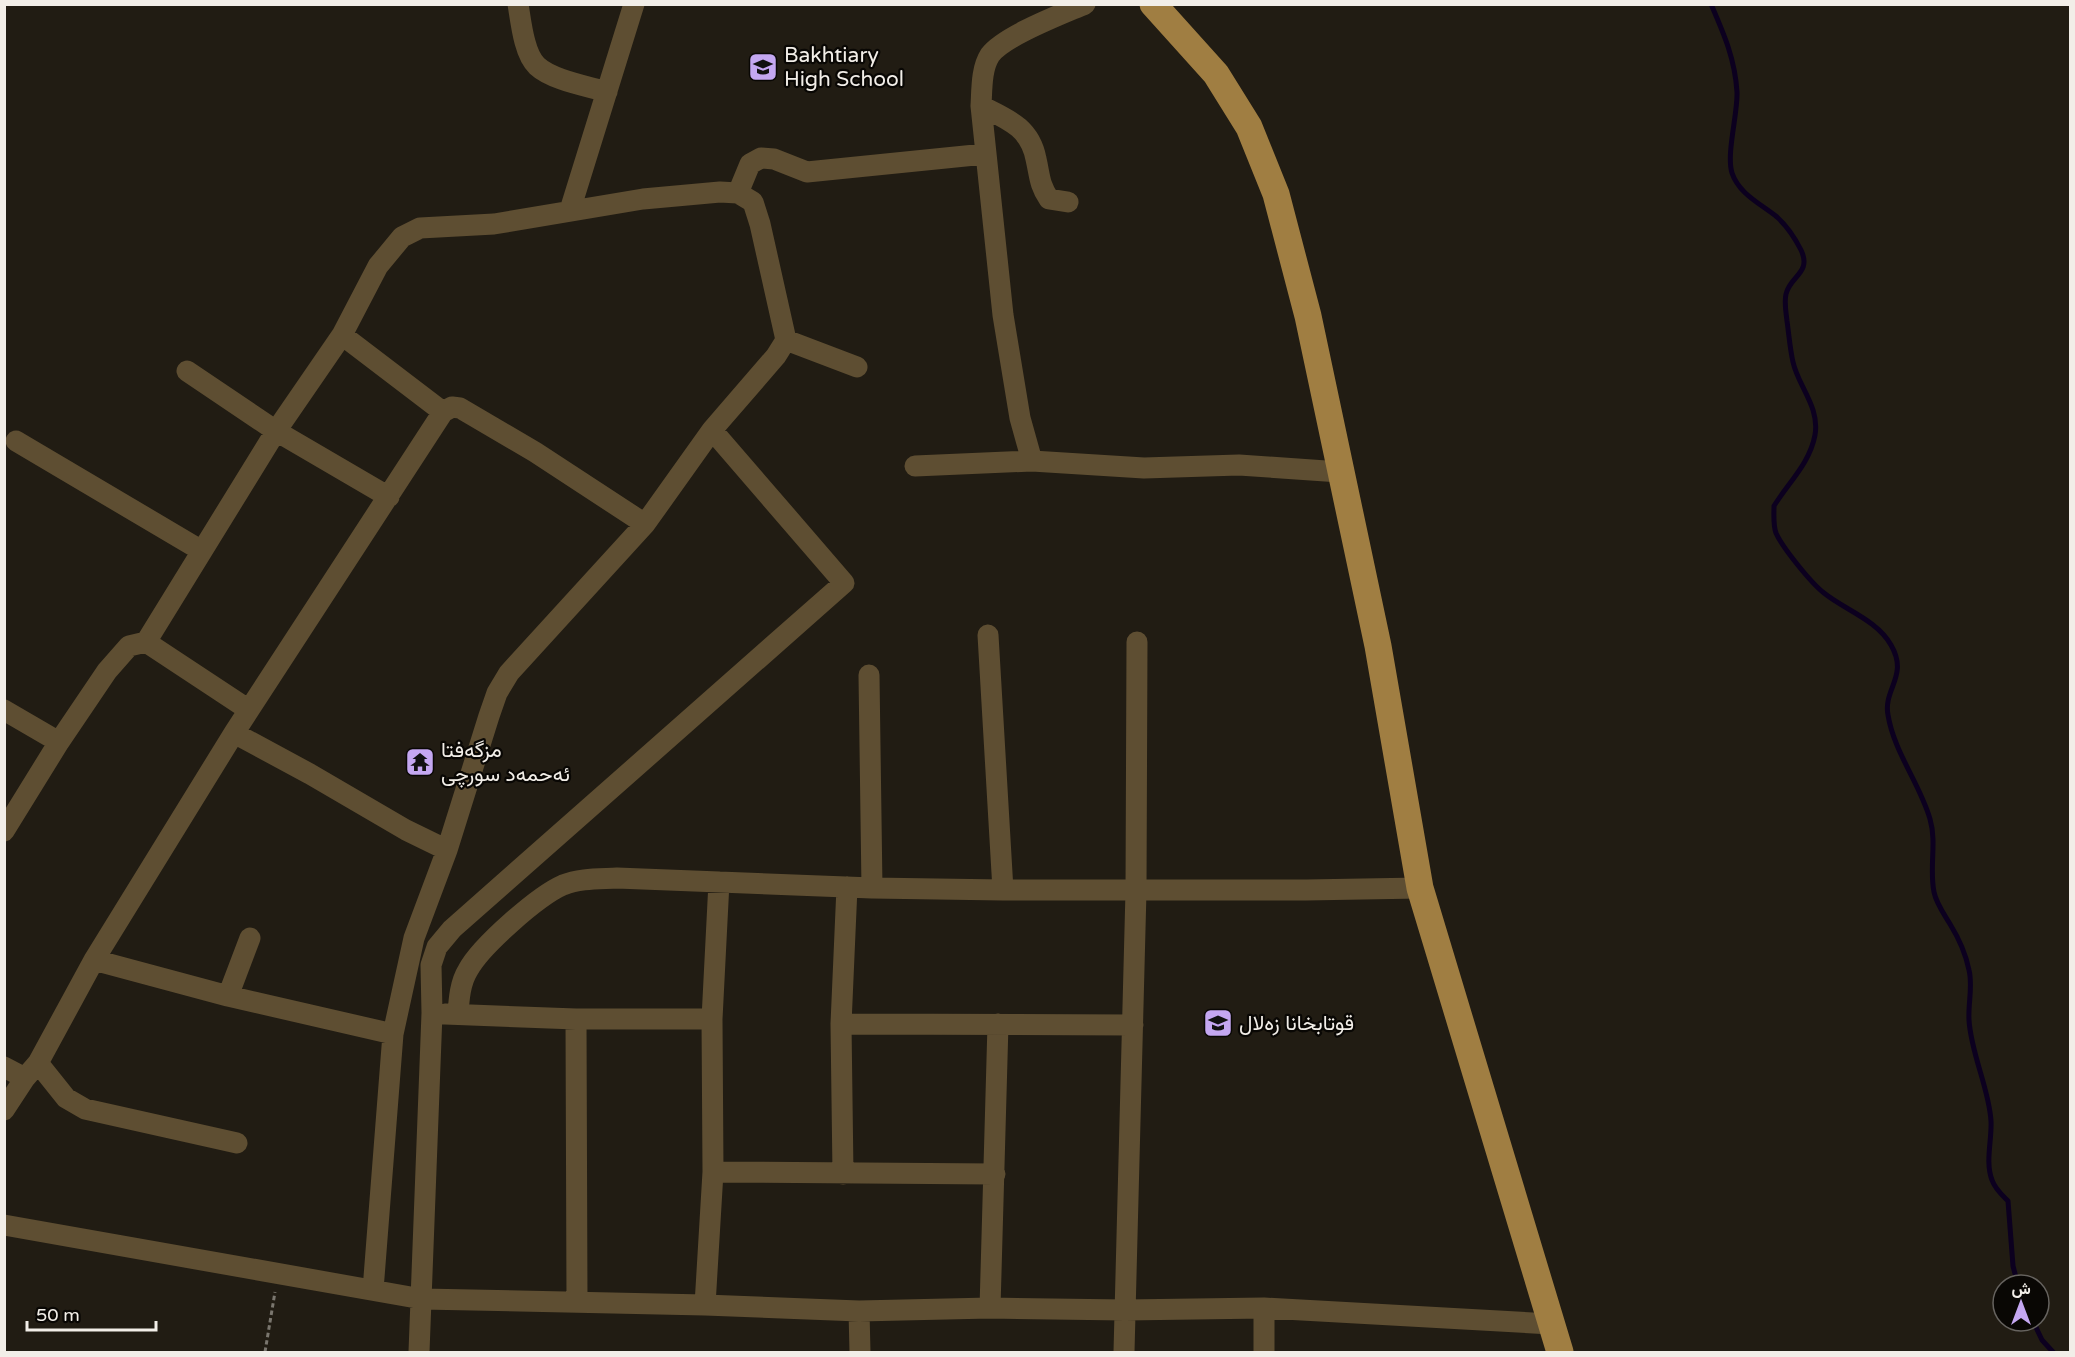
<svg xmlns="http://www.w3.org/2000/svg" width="2075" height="1357" font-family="'Varela Round',Vazirmatn,sans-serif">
<rect width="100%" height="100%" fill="#211c13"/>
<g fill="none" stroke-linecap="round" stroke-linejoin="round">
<!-- stream -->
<path stroke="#0c001f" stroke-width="5" d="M1711,4C1724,34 1735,59 1737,92C1738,113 1726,154 1732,173C1739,194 1761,204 1777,217C1787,226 1795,238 1801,250C1812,273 1790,276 1786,294C1784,303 1786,312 1787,321C1789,335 1790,349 1793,362C1798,386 1820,407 1815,435C1810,463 1788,483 1774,506C1774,514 1773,525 1776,533C1782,547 1811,583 1824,593C1845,610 1877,620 1891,645C1909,676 1883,689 1888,715C1894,752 1920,784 1930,819C1937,843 1929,868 1934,892C1936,903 1944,914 1950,924C1958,937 1966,955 1969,970C1973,986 1968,1003 1969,1020C1971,1054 1989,1088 1991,1121C1992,1140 1985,1162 1992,1180C1995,1189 2002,1195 2008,1201L2013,1266L2018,1285
M2033,1321L2042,1340L2053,1352"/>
<!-- path -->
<path stroke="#7a766e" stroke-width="3" stroke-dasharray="4.5 3" stroke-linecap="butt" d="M265,1352L275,1292"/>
<!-- minor -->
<path stroke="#5e4e32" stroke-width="21" d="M518,4C521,22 524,54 537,66C552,80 587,86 607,92
M981,106C1007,119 1030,127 1036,159C1040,176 1039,184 1049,199L1068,202
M738,193L750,164L761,158L774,159L807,172L985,154
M570,210L634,4
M342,335L443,412
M786,340L857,367
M187,371L276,431L389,497
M16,441L202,551
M1032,461L1020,418L1003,315L981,106C982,90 981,69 990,55C1004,36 1062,14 1085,4
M915,466L1032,461L1144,468L1239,465L1340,472
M988,635L1003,890
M146,642L249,710
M869,675L872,888
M4,710L59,742
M234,733L310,774L406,830L447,850
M4,831L59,742L107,671L129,646L146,642L276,431L342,335L378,266L402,237L420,228L494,224L643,199L720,192L738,193L753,202L760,224L786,340L776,356L712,430L645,524L509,673L497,693L489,716L447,850L414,938L393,1034L373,1290
M94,960L228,996L393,1034
M228,996L250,938
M445,1014L576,1019H712
M458,1014C459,999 460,983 468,970C481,946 538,896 563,885C580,878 600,879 617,878L872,888L1003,890H1306L1420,888
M576,1019L577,1302
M841,1024L1133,1025
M38,1063L66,1098L85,1109L237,1143
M4,1067L25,1078
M4,1110L25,1078L38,1063L94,960L234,733L443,412L452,407L460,408L535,452L645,524
M713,1172L995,1174
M843,1174L841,1024L847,887
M4,1225L422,1299L705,1305L859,1311L990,1308L1125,1310L1264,1308L1551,1324
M705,1305L713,1172L712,1019L719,882
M990,1308L998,1024
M1264,1308V1352
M859,1311L860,1352
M419,1352L432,1013L431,965L437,947L452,929L844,583L712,430
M1124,1352L1136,891L1137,642"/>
<!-- major -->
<path stroke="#a07e42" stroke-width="27" d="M1153,4L1216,74L1249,127L1276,194L1308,316L1378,646L1420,888L1560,1352"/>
</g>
<!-- icons -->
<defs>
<g id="school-square" transform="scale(1.5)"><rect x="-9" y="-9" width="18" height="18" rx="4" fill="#c4a7f1" stroke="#090704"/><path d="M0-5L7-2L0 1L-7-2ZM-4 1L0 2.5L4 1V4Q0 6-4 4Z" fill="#111"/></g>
<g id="temple-square" transform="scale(1.5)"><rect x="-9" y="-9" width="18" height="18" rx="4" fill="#c4a7f1" stroke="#090704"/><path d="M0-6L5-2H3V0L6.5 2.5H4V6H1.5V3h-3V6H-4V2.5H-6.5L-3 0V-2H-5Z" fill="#111"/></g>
</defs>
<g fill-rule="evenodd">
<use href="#school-square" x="763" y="67"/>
<use href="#temple-square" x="420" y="762"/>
<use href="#school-square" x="1218" y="1023"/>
</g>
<g text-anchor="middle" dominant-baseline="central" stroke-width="4.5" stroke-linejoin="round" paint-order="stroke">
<!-- poi labels -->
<g font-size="21" fill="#f2eee8" stroke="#090704" text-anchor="start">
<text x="784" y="55">Bakhtiary<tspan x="784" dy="24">High School</tspan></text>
<text x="441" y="750">مزگەفتا<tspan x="441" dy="24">ئەحمەد سورچی</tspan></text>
<text x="1239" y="1023">قوتابخانا زەلال</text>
</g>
</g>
<!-- border -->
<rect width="2075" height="1357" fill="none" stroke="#f2eee8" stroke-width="12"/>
<!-- north arrow -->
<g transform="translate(2021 1303)"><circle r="28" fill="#090704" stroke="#66635f" stroke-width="1.5"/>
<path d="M0-4.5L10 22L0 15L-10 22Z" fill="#c4a7f1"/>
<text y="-9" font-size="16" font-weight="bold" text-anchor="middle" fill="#f2eee8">ش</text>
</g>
<!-- scale -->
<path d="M27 1321v9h129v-9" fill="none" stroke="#f2eee8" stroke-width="3"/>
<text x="36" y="1321" font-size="18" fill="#f2eee8" stroke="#090704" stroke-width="4.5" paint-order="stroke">50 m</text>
</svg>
